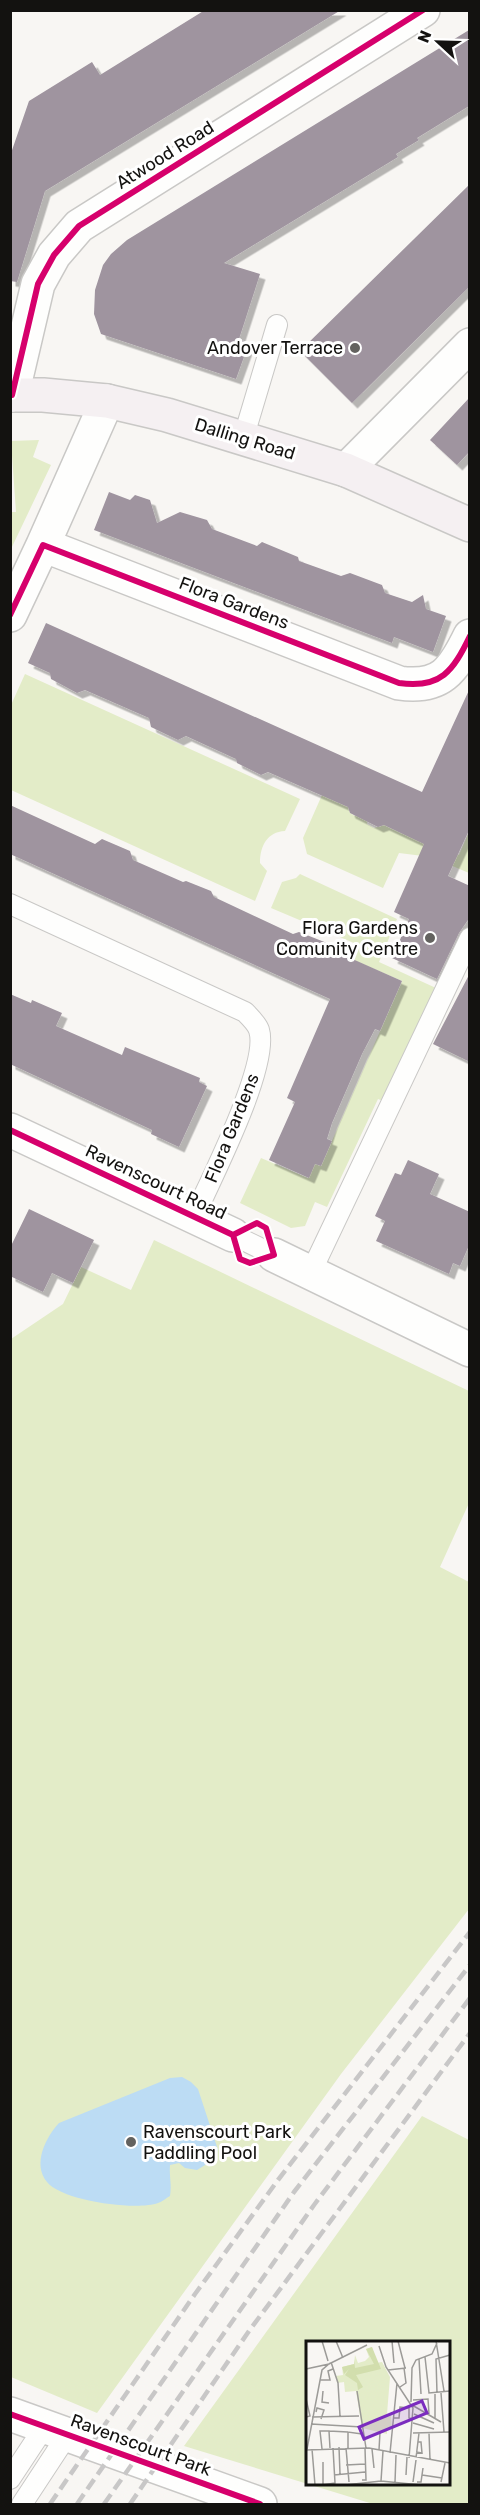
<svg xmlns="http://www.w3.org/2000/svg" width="480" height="2515" font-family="Rubik,sans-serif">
<defs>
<filter id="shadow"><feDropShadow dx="5.5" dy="5.5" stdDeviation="0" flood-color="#0004"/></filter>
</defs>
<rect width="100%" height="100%" fill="#f8f6f3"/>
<!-- green -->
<path fill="#e3ecc8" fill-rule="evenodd" d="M39,440L33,457L51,465L11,549V512H16L11,441Z
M25,674L300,799L285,831C267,832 260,846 260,863L267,871L255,901L11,790V705Z
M322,795L348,807L350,813L355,816L362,813L367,816V824L374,828L384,825L403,834L405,829L459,855L469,832V873L431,857L399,853L383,888L307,854L303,838Z
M300,874L397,919L379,962L436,988L383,1101L378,1099L327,1207L315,1202L305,1226L291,1228L240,1203L261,1158L308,1178L315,1164L321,1166L402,981L349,958L354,943L271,908L282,882L296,878Z
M154,1240L469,1391V1503L440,1567L469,1582V1909L341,2074L97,2413L11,2377V1339L63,1304L81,1267L131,1290Z
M422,2116L469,2140V2504H373L184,2446ZM308,2342H448V2484H308Z"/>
<!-- water -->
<path fill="#bcdcf4" d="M182,2077L191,2082L198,2089L218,2150L210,2162L197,2170L185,2168L179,2163L170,2165C169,2176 172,2184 170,2196C166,2198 162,2202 158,2203C136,2211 62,2201 47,2182C32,2164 46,2137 59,2123L170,2078Z"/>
<!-- building -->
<path fill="#9f949f" filter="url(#shadow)" d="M205,10H341L45,191L17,282L10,281V156L29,101L92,62L100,75Z
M469,30V106L417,138L419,140L396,154L398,157L224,263L260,274L239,339L249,343L236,379L101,334L94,314L95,290L103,265L111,254L127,240Z
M470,184V286L352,403L300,351Z
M470,397V451L457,465L430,440Z
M109,492L130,500L135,495L150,500L157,523L180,512L207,520L212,529L257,546L262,542L298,557L299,561L341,576L350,573L382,585L385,593L412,602L423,595L426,609L446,616L433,652L394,637L392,643L94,530Z
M46,623L422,792L470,688V828L448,876L470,886V917L459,933L437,979L392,958L409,919L394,912L424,844L384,825L378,827L350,813L348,807L268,772L261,775L237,763L236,759L186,736L178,740L151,727L149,718L85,690L77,693L51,679L50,673L28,663Z
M10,805L95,844L102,839L130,851L133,860L183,882L186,881L211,891L214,897L293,934L299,932L327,943L330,949L402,981L380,1031L375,1029L362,1054L332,1123L327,1139L332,1141L321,1166L315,1164L309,1178L269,1160L295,1102L287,1098L330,999L10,854Z
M470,973V1062L433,1044Z
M10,994L31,1003L32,1000L62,1013L56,1026L122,1055L125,1047L200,1078L199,1082L207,1086L179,1147L151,1134L152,1130L10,1064Z
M408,1160L439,1174L430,1194L470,1212V1243L460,1266L453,1263L449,1274L376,1241L385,1221L375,1216L395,1173L401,1175Z
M29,1209L94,1240L73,1283L52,1273L43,1292L10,1276V1248Z"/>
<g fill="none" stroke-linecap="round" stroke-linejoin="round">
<!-- service casing -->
<g stroke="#c9c8c6" stroke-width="22">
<path id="service" d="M243,439L277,325
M10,904L245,1012C250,1017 257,1024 259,1030C270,1065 210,1181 194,1217
M233,1235L274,1255
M311,1272L470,938
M10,2479L45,2426
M22,2504L68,2434"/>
</g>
<!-- minor casing -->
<g stroke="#c9c8c6" stroke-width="36">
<path id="minor" d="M12,395L38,284L54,255L79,226L423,10
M346,470L470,345
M43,545L107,401
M10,615L43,545L399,683C441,689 453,671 470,636
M10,1130L233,1235
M274,1255L470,1350
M10,2414L260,2504"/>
</g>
<!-- secondary casing -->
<g stroke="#c9c8c6" stroke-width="36">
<path id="secondary" d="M10,395H43L107,401L167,415L346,470L470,525"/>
</g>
<!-- service -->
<use href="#service" stroke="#fefefd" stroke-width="20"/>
<!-- minor -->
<use href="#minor" stroke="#fefefd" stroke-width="33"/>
<!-- secondary -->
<use href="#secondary" stroke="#f5f0f2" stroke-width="33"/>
<!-- rail -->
<path stroke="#c8c7c7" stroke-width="4.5" stroke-dasharray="12 6" stroke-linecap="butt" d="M50,2504L195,2294L278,2180L470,1932
M77,2504L294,2192L470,1965
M104,2504L314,2205L470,1998
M130,2504L249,2331L470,2033"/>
<!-- cycleway casing -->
<g stroke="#fff" stroke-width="10">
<path id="cycleway" d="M12,395L38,284L54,255L79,226L423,10
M10,615L43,545L399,683C441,689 453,671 470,636
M10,1130L233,1235L240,1259L250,1263L274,1255L266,1228L257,1223L233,1235
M10,2414L260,2504"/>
</g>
<!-- cycleway -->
<use href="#cycleway" stroke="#d6006c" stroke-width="6"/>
</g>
<!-- markers -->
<g fill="#63625f" stroke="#fff" stroke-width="2">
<circle cx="355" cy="348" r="6"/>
<circle cx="430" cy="938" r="6"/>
<circle cx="131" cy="2142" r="6"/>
</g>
<g text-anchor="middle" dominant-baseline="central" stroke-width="6" stroke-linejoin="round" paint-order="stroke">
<!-- street labels -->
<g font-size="18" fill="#131210" stroke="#fff">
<text transform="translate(165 155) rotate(-32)">Atwood Road</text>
<text transform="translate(245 439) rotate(17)">Dalling Road</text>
<text transform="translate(234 603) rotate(21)">Flora Gardens</text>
<text transform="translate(232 1128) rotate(-68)">Flora Gardens</text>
<text transform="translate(156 1182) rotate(25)">Ravenscourt Road</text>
<text transform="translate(141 2445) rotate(20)">Ravenscourt Park</text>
</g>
<!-- poi labels -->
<g font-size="18" fill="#131210" stroke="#fff" text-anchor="end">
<text x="343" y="348">Andover Terrace</text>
<text x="418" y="928">Flora Gardens<tspan x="418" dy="21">Comunity Centre</tspan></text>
<text x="143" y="2132" text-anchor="start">Ravenscourt Park<tspan x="143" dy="21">Paddling Pool</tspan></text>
</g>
</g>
<!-- overview -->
<g transform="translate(306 2341)">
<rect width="144" height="144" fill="#f8f6f3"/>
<path d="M66,6L70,22L76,21L84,36L81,73L85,75L86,87H81V93L56,87L50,50L39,51L38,41L31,42L30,35L37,34L36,26L48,23L49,14L52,22L59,20L63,16L60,8Z" fill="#e3ecc8"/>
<path d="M66,6L75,28L50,34L57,46L52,49L51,42L39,34L43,28L38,33L36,26L48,23V18L49,27L68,23L60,8Z" fill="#d2dead"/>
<path fill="none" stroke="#9c9b98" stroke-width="1.5" d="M16,0L22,20M30,0L37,17M86,0L88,22M92,0L99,27M130,0L138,50M73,5L80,26L107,67L103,117M119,16L123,52L144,50M113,18L115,53M25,21L32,42L34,75M0,28L23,23L61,4M82,29L100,27M14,39H24L22,30L27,28M94,46L100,42L98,27M17,50L16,61L23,62M51,50L60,107M131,52L130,18L144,14M135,52L138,91M129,53V77M0,58L4,75L0,76M107,59L122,58L123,73M105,61L106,27L110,19L126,13L131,2M106,64L135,81M10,71L11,67L18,69L15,78M108,73L128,82M6,76L53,75M87,77H93L94,66L103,67V77L107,78M107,82L128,88M5,83L56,86M23,90L42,91M107,92L144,91M123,92L124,119M33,106L34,133M40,107L43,141M42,107V91L56,93M1,108L16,29L24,22M6,108L9,144M16,108L14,90H23L24,107M66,108L68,127M0,109L63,107L144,122M73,109L74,91M110,111L116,112L115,101H112M84,112L91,42M110,117L113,92M17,121V144M40,124L59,123M28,134L59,131M100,134L101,116M116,134L136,137M56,139H60L59,107M75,140L77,110M89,141L90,114M107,141L110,119M111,141H115L117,127M135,141L139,122M16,144L29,142L27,107M39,144L75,140L115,144"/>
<path fill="#7b2cbf" fill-opacity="0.15" stroke="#7b2cbf" stroke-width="3" d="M116,60L121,72L58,98L53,86Z"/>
<rect width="144" height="144" fill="none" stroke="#131210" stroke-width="3"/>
</g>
<!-- border -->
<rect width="480" height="2515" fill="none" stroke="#131210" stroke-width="24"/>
<!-- north arrow -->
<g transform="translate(438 42) rotate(292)" stroke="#ffffff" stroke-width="4.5" paint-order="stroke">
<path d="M0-4.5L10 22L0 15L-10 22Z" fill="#131210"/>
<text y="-9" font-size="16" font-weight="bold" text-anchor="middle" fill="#131210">N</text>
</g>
</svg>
